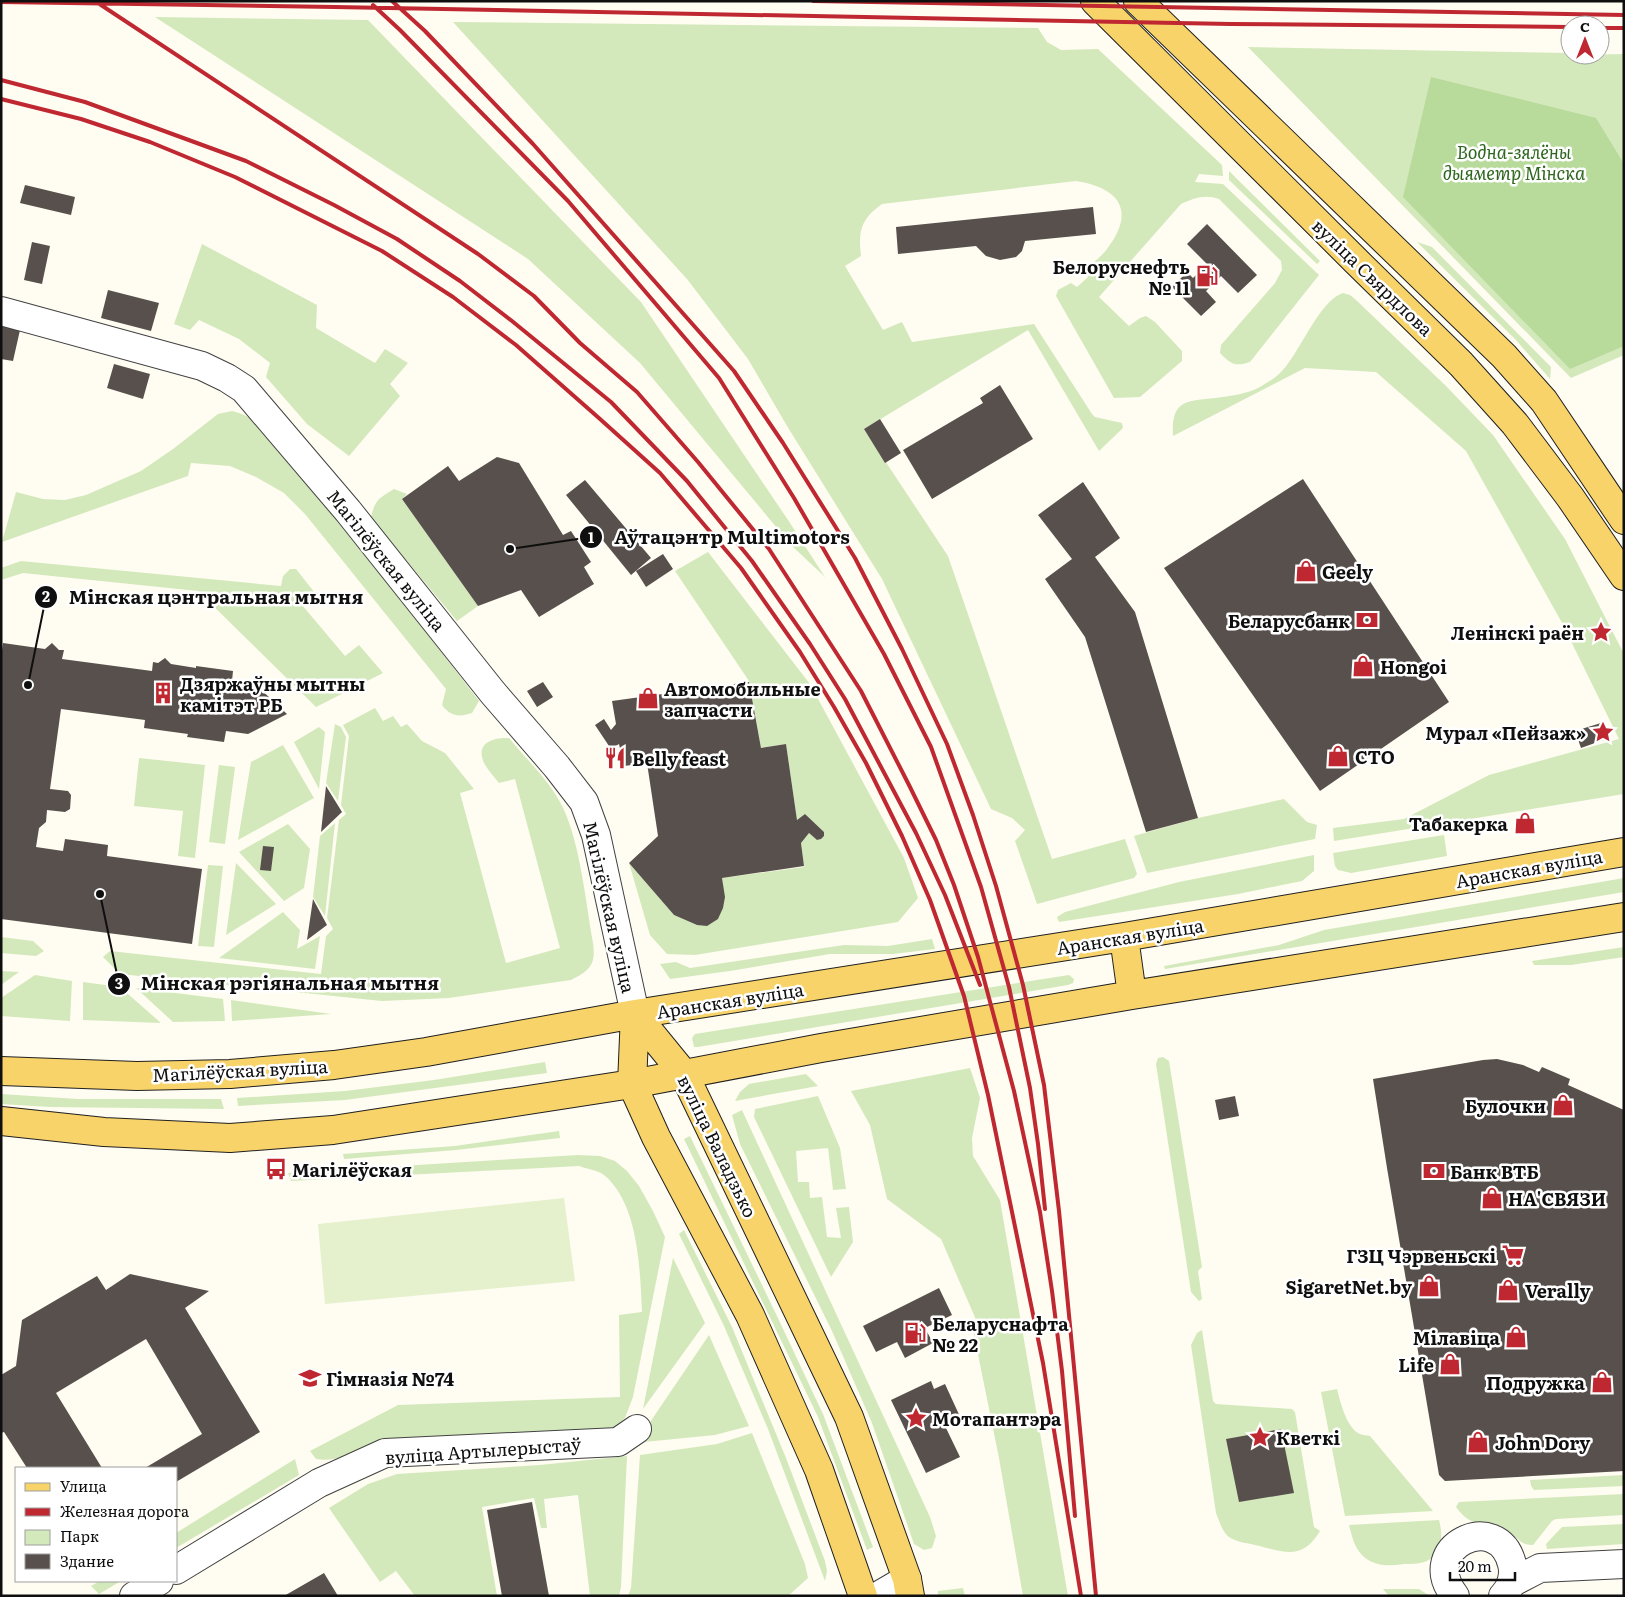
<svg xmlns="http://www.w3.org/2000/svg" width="1625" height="1597" font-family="Literata,serif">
<rect width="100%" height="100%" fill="#fffcf2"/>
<!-- green -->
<path fill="#d4e9bb" d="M155,17L368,20L641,302L788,520L825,577L792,546L640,363L528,259Z
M453,22L1038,28L1047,42L1061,50L1098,49L1222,165L1223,176L1199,174L1195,182L1223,184L1319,275L1250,362C1235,367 1231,364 1220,353L1221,345L1275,283L1282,270L1281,261L1219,199C1205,194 1194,198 1181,204L1099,297L1129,326L1140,318L1146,316L1155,322L1182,351V361L1140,397L1114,398L1056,296L1058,290L1071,283L1077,287L1088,277L1084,270C1092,264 1101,257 1107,249C1136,211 1120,188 1076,181L882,204C861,219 858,231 861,256L845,266L883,330L902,322L912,342L1034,324L1092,414L1095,417L1122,423L1123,428L1099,451L1028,330L864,429L948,556L1052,859L1125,839L1137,874L1134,878L1037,904L1015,841L1025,830L1012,818L991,809L882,579L787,426L748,359L687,279Z
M1248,47L1570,53V55L1624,54V355L1571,378Z
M1229,171L1320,261L1317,264L1229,180Z
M1417,242L1432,247L1551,367L1550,379L1515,339Z
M202,244L317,305L316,328L375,363L385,349L408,363L390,384L400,396L349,456L307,424L266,377L270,363L239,339L199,320L190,330L174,324Z
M1343,293L1350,295L1356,300L1446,386L1493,435L1565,539L1624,654V794L1334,841L1333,828L1404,819L1489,775L1619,739L1561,621L1466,451L1376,372L1305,368L1173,436C1171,400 1186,401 1215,398C1230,396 1247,394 1260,387C1266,383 1274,379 1279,374C1299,356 1318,301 1343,293Z
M232,411C255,417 265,427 281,444L479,701L472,713C459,717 451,717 442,705L446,689L305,514L284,493L256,477L230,466L191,463L188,476L2,542L16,492L43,499L65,500L86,495L141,471L173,449L218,414Z
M394,489L407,494L402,499L478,606L457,621L381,530L371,517C375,500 379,498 394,489Z
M708,552L810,684L904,858L918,898L898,922L695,955L667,954L650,935L629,863L674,915L697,925L718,919C726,903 724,895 722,878L804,867L801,843L809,833L817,840L821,839L824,836V832L805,814L797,820L786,744L761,748L749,681L675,571Z
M21,561L281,586L283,576L290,569H296L315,593L302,605L345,656L359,645L383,673L316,707L198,591L23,573L1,580V568Z
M375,708L383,721L393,716L401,727L407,724L422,741L445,753L474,789L460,793L506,963L560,948L515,779L499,783C494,777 488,770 484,763C475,743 493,737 509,738C527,760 551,782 563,808C580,843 586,903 593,943C596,965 590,970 571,980L449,998L382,1001L120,974L103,957L110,951L321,974L326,936L333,929L327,918L339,820L346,814L341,805L349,736L343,725Z
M335,724L341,727L346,737L338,801L326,783Z
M319,727L325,732L319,789L294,742Z
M283,745L314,798L238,840L251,762Z
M139,758L205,765L195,858L178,856L183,811L134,806Z
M219,765L235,767L225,844L209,842Z
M1284,799L1307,822L1317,825L1315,839L1147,873L1134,836L1198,818Z
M335,823L325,916L313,897L320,836Z
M288,824L310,849L304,888L284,901L239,852Z
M1444,835L1447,856L1351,873L1338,870L1335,866L1333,853Z
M1314,855V871L1302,881L1238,894L1059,922L1057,917L1065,912L1179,882Z
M236,863L276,904L226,935Z
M208,865L223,866L214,947L198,946Z
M1624,878V892L1165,969L1164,966L1279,945L1324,930Z
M283,912L300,930L297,949L320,936L315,969L219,958Z
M1,937L33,941L44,951L36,956L1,953Z
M932,939L935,949L893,954H830L730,971L670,979L660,964L676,962L690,968L844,945L888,946Z
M1624,947V957L1571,965H1534L1532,961Z
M1,971L19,972L1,985Z
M35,975L72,981L70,1021L1,1016V998Z
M1069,975L1074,979L1073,983L1068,985L698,1047H694L692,1038L695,1034Z
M83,982L120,987L161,1023L83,1020Z
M136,988L223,999L225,1021L173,1022Z
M231,1000L331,1014L232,1021Z
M1163,1057L1169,1061L1202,1267L1198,1271L1202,1299L1199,1301L1191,1292L1156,1064L1158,1058Z
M545,1062L547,1073L345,1100L238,1106L237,1098L345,1091L434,1080Z
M970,1068L980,1098L972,1138L973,1156L1000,1200L1068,1596H1023L999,1458L972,1325L977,1322L941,1239L887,1199L870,1125L851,1091Z
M806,1074L818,1086L735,1101L740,1092L749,1084Z
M1,1094L78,1099H221L224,1109L50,1107L1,1104Z
M818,1096L840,1148L846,1189L833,1190L828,1148L796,1151L798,1182H809L810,1198L822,1197L827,1237L841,1238L836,1208L849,1207L853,1242L831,1277L754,1117L755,1109Z
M742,1110L930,1517L936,1536L932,1548L924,1550L914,1544L872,1423L832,1331L740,1144L732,1115Z
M559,1131L560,1138L456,1150L344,1159L343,1154L455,1146Z
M690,1136L777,1316L823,1414L873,1547L867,1550L818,1417L684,1139Z
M578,1155L600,1156L615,1161L627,1171L639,1186L653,1211L665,1237L633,1397L625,1418L614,1429C541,1433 469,1434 397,1440C370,1442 343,1464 316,1459L310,1451L398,1405L620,1397L619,1315L642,1312C640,1271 639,1204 604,1175C598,1170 586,1169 579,1166L291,1181L288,1173Z
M684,1230L732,1327L786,1458L825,1561L827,1571L825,1581L768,1429L724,1326L679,1234Z
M673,1258L705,1323L643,1409Z
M1202,1330L1213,1401L1216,1404L1292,1409L1295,1412L1314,1527L1320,1531C1302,1561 1284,1552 1255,1545C1247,1543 1236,1542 1229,1537C1222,1532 1219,1520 1216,1513L1191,1345L1197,1333Z
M709,1335L749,1426L715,1435L644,1442L642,1434Z
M1337,1389C1340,1401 1346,1426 1358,1433C1361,1435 1366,1435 1370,1436L1433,1511L1345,1516L1321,1392Z
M752,1433L805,1564L808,1578L788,1596H628L631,1588L640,1455L717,1444Z
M627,1456L621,1587L619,1596H590L578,1495L544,1499L547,1528H541L534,1498L482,1507L497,1596H415L396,1571L380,1582L329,1508L368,1484L397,1474L540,1465Z
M295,1459L299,1475L176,1548V1533Z
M1624,1475V1486L1534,1490L1531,1486L1530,1480Z
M1624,1494V1515L1556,1519L1552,1521L1533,1545C1520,1546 1515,1534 1504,1528C1483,1516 1475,1533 1456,1507L1459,1502Z
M1439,1520C1443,1534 1443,1553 1427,1561C1420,1564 1411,1564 1404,1564C1389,1566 1375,1567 1363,1556C1354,1548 1352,1536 1349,1525Z
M1624,1524V1544L1547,1549L1546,1544L1562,1527Z
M100,1581H121L99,1594L91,1586Z
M963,1588L965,1596H938V1591Z
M1383,1589H1419L1430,1596H1389Z"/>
<!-- forest -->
<path fill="#b8da9b" d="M1431,77L1596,118L1624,164V346L1570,369L1403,197Z"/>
<!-- pitch -->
<path fill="#e5f1cd" d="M564,1198L575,1281L325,1304L318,1224Z"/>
<!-- building -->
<path fill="#58504c" d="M25,185L75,197L71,215L20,203Z
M1093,207L1096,234L1025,241L1022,251L1016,257L1000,260L986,256L976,246L898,254L896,227Z
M1207,224L1257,275L1238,293L1221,276L1206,291L1216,302L1201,316L1172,287L1187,272L1193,278L1207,264L1187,244Z
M32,242L50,246L42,284L24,280Z
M108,290L159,303L151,331L101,318Z
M1,325L20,330L13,361L1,359Z
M114,364L150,374L143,399L107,388Z
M1000,385L1033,439L932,499L903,450L983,403L980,398Z
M880,419L901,453L885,463L864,429Z
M497,457L519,463L563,535L571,531L591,562L584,567L594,584L539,617L521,590L478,606L402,499L448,466L459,481Z
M1303,479L1449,702L1320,791L1164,568Z
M585,480L651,558L631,575L566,495Z
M1083,482L1120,538L1095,557L1135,612L1198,818L1146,832L1085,637L1045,579L1072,559L1038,515Z
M663,554L673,569L646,587L636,571Z
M3,643L45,649L52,643L59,650H64L62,659L152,671L153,662L158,663L165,658L171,664L196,668V666L233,671L232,681L255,684L287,714L248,734L226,731L224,742L187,737L188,734L144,728L145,720L61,709L50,789L68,791L71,795L70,809L65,812L47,810L46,822L39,828L36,847L63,851L65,839L108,845L107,856L202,869L192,944L1,919V657Z
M543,682L553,697L537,707L527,691Z
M749,682L761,748L786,744L797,820L805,814L824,832V836L821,839L817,840L809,833L801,843L804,866L722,878L725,897L723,908L718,919L707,926L697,925L674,915L629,863L658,836L647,763L624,766L619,744L611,749L595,725L604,719L611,730L616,724L612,701Z
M1601,723L1606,739L1581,748L1575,731Z
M326,786L342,812L321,832Z
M263,846L274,847L271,871L260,870Z
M313,899L327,925L307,940Z
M1497,1059L1523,1065L1539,1072L1542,1067L1570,1079L1568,1085L1624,1110V1471L1445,1481L1439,1475L1387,1168L1373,1079L1483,1060Z
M1235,1096L1239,1116L1219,1120L1215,1100Z
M130,1274L209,1291L185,1308L260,1432L176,1482V1468H145L202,1434L146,1339L56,1393L102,1468H27L4,1432L1,1433V1375L16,1366L22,1320L97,1276L106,1290Z
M939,1288L952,1315L925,1328L933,1343L905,1358L897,1342L876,1352L863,1326Z
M931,1381L934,1389L945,1384L962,1421L946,1428L960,1457L926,1473L891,1400Z
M1281,1429L1294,1493L1239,1502L1226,1439Z
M532,1502L549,1596H502L487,1510Z
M324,1573L338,1596H284Z"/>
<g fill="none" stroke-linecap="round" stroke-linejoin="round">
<!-- minor casing -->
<g stroke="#424242" stroke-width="30">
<path id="minor" d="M1,311L202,366L227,378L244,389L348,511L493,693L557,767L584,802L596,835L635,1014
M176,1570L319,1483L385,1453L618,1442L637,1429
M1511,1583L1540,1568L1624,1564
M134,1596L159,1581
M878,1596L907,1579
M1455,1596C1416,1547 1498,1508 1512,1564C1515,1575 1511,1588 1503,1596"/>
</g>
<!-- major casing -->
<g stroke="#202020" stroke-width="30">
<path id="major" d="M1095,1L1355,260L1461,364L1515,424L1570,497L1624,576
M1138,1L1504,356L1544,401L1624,520
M1124,937L1132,995
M635,1014L684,1074L849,1417L907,1579L910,1596
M635,1014L632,1084L656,1137L750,1315L819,1470L863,1596
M1,1071L137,1076L230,1074L334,1065L426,1052L635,1014L1124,937L1624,852
M1,1121L104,1132L230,1138L333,1130L632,1084L821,1048L1132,995L1624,917"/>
</g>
<!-- minor -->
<use href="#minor" stroke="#fff" stroke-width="28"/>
<!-- major -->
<use href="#major" stroke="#f7d36a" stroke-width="28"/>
<!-- rail -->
<path stroke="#bf2831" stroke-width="4" d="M95,1L478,254L534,296L580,343L637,392L698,462L769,549L861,691L909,785L936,840L954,885L978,957L1014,1091L1040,1212L1052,1291L1062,1371L1075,1516
M392,1L425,31L533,144L734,371L783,443L855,558L902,649L947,744L973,815L996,886L1023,985L1044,1085L1059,1211L1096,1596
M813,1L1624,15
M1,2L335,7L1231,24L1570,27
M373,5L400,30L568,201L719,378L794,498L884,654L931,747L981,887L1009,987L1030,1088L1038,1144L1045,1209
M1600,28H1624
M1,80L85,102L246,161L334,205L397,239L460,281L512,321L611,402L687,481L752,561L810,644L845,699L916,833L945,895L980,985
M1,99L81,119L150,142L235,177L382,251L453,297L516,345L600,419L660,473L741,568L800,652L834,707L866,763L902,836L930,900L964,996L988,1095L1043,1363L1081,1596"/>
</g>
<!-- icons -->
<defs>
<g id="fuel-bare" transform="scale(1.725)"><path d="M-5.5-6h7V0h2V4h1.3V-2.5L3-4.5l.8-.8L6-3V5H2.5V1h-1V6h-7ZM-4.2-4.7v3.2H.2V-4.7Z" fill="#bf2831" stroke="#fff" stroke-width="2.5" paint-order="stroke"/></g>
<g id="shop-bare" transform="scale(1.725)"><path d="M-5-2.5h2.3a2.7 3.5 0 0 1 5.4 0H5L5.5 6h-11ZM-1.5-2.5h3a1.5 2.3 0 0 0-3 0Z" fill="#bf2831" stroke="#fff" stroke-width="2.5" paint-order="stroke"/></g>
<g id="bank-bare" transform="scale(1.725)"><path d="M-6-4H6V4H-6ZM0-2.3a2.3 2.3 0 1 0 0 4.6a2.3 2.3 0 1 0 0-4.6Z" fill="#bf2831" stroke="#fff" stroke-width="2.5" paint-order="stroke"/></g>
<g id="sight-bare" transform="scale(1.725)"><path d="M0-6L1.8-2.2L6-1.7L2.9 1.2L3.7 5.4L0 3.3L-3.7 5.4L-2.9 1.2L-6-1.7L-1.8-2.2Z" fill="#bf2831" stroke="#fff" stroke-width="2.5" paint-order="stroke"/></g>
<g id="building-bare" transform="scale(1.725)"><path d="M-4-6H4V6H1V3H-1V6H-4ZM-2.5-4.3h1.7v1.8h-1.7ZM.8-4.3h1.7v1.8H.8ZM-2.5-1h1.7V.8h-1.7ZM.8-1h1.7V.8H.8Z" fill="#bf2831" stroke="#fff" stroke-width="2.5" paint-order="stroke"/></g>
<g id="restaurant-bare" transform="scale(1.725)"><path d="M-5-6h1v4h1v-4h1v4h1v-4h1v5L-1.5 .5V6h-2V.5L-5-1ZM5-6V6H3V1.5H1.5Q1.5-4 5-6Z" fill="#bf2831" stroke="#fff" stroke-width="2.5" paint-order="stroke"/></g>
<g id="bus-bare" transform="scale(1.725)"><path d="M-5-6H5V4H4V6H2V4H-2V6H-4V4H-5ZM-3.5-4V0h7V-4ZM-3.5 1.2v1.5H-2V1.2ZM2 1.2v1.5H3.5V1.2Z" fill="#bf2831" stroke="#fff" stroke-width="2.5" paint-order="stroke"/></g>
<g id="supermarket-bare" transform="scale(1.725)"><path d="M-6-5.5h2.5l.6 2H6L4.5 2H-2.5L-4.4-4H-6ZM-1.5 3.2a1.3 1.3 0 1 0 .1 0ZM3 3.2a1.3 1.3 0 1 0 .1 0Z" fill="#bf2831" stroke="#fff" stroke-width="2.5" paint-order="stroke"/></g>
<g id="school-bare" transform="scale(1.725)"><path d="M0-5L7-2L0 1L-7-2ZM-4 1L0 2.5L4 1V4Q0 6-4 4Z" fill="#bf2831" stroke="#fff" stroke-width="2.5" paint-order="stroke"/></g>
</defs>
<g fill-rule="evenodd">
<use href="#fuel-bare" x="1207" y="276"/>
<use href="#shop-bare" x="1306" y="571"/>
<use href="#bank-bare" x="1367" y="620"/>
<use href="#sight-bare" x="1601" y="632"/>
<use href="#shop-bare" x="1363" y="666"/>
<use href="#building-bare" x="163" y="693"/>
<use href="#shop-bare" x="648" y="698"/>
<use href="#sight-bare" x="1603" y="732"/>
<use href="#shop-bare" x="1338" y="756"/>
<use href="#restaurant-bare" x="615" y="758"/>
<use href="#shop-bare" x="1525" y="823"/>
<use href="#shop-bare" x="1563" y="1105"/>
<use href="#bus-bare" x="276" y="1169"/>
<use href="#bank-bare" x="1434" y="1171"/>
<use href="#shop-bare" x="1492" y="1198"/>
<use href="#supermarket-bare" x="1513" y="1255"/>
<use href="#shop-bare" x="1429" y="1286"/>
<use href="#shop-bare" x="1508" y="1290"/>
<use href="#fuel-bare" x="915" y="1333"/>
<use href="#shop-bare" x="1516" y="1337"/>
<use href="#shop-bare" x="1450" y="1364"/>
<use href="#school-bare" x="310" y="1378"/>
<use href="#shop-bare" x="1602" y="1382"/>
<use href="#sight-bare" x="916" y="1418"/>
<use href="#sight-bare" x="1260" y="1437"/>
<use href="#shop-bare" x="1478" y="1442"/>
</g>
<g text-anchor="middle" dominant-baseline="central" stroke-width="5" stroke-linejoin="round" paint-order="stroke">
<!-- park labels -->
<g font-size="18" font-style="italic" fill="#2f671f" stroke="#fff">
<text x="1514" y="151">Водна-зялёны<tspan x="1514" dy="21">дыяметр Мінска</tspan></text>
</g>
<!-- poi labels -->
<g font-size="18" font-weight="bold" fill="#0f0f0f" stroke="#fff" text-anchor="start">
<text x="1190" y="266" text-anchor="end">Белоруснефть<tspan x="1190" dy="21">№ 11</tspan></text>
<text x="1322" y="571">Geely</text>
<text x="1350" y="620" text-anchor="end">Беларусбанк</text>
<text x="1584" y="632" text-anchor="end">Ленінскі раён</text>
<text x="1380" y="666">Hongoi</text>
<text x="180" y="683">Дзяржаўны мытны<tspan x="180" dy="21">камітэт РБ</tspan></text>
<text x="664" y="688">Автомобильные<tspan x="664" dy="21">запчасти</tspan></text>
<text x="1586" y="732" text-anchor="end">Мурал «Пейзаж»</text>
<text x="1355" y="756">СТО</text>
<text x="632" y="758">Belly feast</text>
<text x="1508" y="823" text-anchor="end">Табакерка</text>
<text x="1546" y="1105" text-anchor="end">Булочки</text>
<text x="292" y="1169">Магілёўская</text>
<text x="1450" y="1171">Банк ВТБ</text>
<text x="1508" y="1198">НА'СВЯЗИ</text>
<text x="1496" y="1255" text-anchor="end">ГЗЦ Чэрвеньскі</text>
<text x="1412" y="1286" text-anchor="end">SigaretNet.by</text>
<text x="1525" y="1290">Verally</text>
<text x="932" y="1323">Беларуснафта<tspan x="932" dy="21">№ 22</tspan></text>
<text x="1500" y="1337" text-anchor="end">Мілавіца</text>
<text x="1434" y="1364" text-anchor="end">Life</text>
<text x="326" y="1378">Гімназія №74</text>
<text x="1585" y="1382" text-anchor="end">Подружка</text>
<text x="932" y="1418">Мотапантэра</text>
<text x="1276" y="1437">Кветкі</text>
<text x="1495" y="1442">John Dory</text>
</g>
<!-- street labels -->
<g font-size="18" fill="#0f0f0f" stroke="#fff">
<text transform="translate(1373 277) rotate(44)">вуліца Свярдлова</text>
<text transform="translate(387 560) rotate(51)">Магілёўская вуліца</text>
<text transform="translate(1529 868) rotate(-10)">Аранская вуліца</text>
<text transform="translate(610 907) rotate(77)">Магілёўская вуліца</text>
<text transform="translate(1130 936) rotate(-9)">Аранская вуліца</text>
<text transform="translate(730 1000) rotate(-9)">Аранская вуліца</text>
<text transform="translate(240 1070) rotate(-3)">Магілёўская вуліца</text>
<text transform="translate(718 1146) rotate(64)">вуліца Валадзько</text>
<text transform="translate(483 1450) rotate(-4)">вуліца Артылерыстаў</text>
</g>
</g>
<!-- callouts -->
<path fill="none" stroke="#0f0f0f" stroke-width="2" d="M510 549L591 537M28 685L46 597M100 894L119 984"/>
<g fill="#0f0f0f" stroke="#fff" stroke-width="2">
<circle cx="510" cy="549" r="5"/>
<circle cx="28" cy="685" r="5"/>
<circle cx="100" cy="894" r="5"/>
<circle cx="591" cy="537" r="12"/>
<circle cx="46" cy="597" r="12"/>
<circle cx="119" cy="984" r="12"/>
</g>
<g font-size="15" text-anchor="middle" font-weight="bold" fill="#fff">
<text x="591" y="543">1</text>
<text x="46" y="602">2</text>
<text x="119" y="989">3</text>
</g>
<g font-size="19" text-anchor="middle" font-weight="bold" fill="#0f0f0f" stroke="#fff" stroke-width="5" stroke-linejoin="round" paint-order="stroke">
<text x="732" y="544">Аўтацэнтр Multimotors</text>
<text x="216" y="604">Мінская цэнтральная мытня</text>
<text x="290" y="990">Мінская рэгіянальная мытня</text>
</g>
<!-- border -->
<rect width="1625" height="1597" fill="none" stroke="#0f0f0f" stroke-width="5"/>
<!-- legend -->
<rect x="15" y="1467" width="162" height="115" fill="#ffffff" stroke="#9f9f9f"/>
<rect x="25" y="1483" width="25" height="8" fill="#f7d36a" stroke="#9f9f9f"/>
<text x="60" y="1492" font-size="15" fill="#0f0f0f">Улица</text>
<rect x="25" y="1508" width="25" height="8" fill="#bf2831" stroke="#9f9f9f"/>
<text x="60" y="1517" font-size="15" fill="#0f0f0f">Железная дорога</text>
<rect x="25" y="1530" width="25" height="15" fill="#d4e9bb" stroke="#9f9f9f"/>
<text x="60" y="1542" font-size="15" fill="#0f0f0f">Парк</text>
<rect x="25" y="1554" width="25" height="15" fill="#58504c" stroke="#9f9f9f"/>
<text x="60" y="1567" font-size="15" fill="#0f0f0f">Здание</text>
<!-- north arrow -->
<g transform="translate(1585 40)"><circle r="24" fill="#ffffff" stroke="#9f9f9f"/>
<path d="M0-4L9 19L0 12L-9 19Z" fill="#bf2831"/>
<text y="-8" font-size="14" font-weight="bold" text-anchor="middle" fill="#0f0f0f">С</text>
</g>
<!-- scale -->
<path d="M1450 1572v8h65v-8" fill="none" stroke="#0f0f0f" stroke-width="2.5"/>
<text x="1458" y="1572" font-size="15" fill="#0f0f0f" stroke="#ffffff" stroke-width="4" paint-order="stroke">20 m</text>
</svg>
